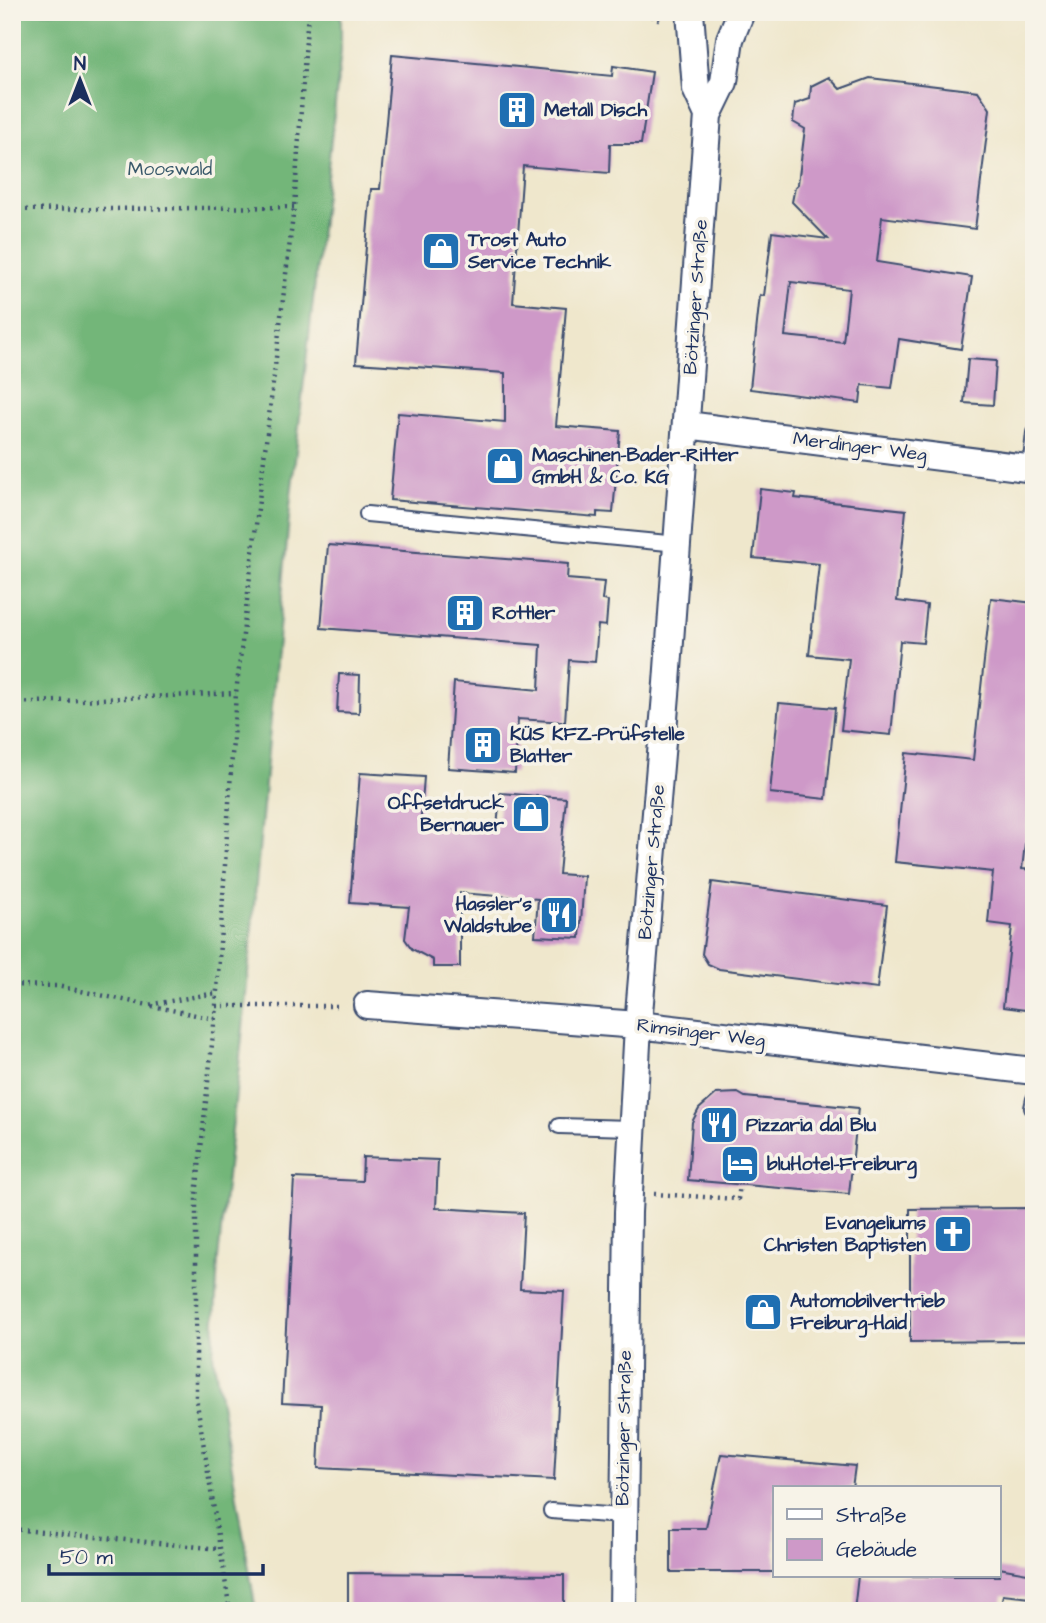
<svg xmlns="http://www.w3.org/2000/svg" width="1046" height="1623" font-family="'Architects Daughter',sans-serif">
<rect width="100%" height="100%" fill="#f7f3e8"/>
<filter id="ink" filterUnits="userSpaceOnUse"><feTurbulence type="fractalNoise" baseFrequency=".0143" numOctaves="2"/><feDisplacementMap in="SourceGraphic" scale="14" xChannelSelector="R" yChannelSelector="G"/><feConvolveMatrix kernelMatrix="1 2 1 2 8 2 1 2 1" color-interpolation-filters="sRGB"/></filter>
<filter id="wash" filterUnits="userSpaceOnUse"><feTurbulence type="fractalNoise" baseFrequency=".00686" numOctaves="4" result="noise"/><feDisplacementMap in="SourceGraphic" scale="28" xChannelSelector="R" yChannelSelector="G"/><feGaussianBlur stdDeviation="1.57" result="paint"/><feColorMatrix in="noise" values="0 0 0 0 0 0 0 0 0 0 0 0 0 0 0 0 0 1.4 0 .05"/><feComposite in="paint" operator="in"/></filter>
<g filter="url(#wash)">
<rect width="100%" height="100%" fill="#efe7cc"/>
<!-- forest -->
<path fill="#73b679" stroke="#47726c" stroke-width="2" d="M12,12H341V51L291,496L243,1028L218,1259L213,1355L256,1611H12Z"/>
<g id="blocks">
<!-- building -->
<path fill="#ce99c8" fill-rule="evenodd" d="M392,55L612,76L613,66L652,72L641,144H610L609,173L523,166L513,303L566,308L556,426L620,431L613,513L597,512V517L390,500L398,413L505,422V373L356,363L371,189H380Z
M829,77L840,89L870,78L978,91L990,109L975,229L882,217L877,262L972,277L961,349L899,339L892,388L862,385L860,403L750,389L760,295L764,296L772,232L828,239L792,202L795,187L798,184L805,129L793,122L795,104L810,99L811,86ZM791,282L849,289L843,342L785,336Z
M968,359L996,361L993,405L964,403Z
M760,489L796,493L795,498L906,510L897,601L927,605L923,643L900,641L891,735L841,730L849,659L809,655L819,564L753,558Z
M328,545L568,564L567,579L604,582L602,600L608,601L606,626L598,625L595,662L569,660L565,722L518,719L515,773L448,768L454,682L539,690L541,645L321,628Z
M991,598L1034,603V768L1022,869L1034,870V1011L1003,1007L1012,926L988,923L993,872L895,862L906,753L973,760Z
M339,674L360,675L359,713L337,712Z
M779,703L835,708L826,799L770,793Z
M360,773L424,777L420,828L471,831V827L497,829L500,793L566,798L559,874L584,876L580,938L535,936L538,899L460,893V967H433V960L412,949L405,939L409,907L350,903Z
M712,882L887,905L877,989L719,969L708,964L702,954Z
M738,1093L745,1097L858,1108L849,1194L688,1180L692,1122L699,1109L716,1094Z
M363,1157L438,1160L436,1208L524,1213L520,1289L564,1291L554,1480L318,1468L321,1405L282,1403L294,1178L362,1181Z
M1034,1208V1341L910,1342V1209Z
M721,1454L855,1466L852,1488H775V1572H671V1528H706Z
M999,1568L1033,1574L1030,1598L1003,1595L1001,1606L995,1605L994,1611H854L858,1576H999Z
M348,1573L564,1575V1611H348Z"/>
</g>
</g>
<g filter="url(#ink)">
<use href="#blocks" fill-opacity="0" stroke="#3b4b6e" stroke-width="2"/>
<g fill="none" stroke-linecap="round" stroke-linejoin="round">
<!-- lane casing -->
<g stroke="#3b4b6e" stroke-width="18">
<path id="lane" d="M1030,469L1034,433
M367,514L678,544
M1032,1108L1034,1099
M559,1126L632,1128
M551,1511L622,1516"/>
</g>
<!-- street casing -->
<g stroke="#3b4b6e" stroke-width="30">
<path id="street" d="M690,12L696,89L708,115
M687,425L1034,469
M367,1005L638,1025L1034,1071
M623,1611L628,1212L638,1025L667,683L708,115L724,82L730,39L741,12"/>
</g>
<!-- path -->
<path stroke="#3b4b6e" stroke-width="4.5" stroke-dasharray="2 5" stroke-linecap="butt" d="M646,12L663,23
M12,210L294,207
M12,703L236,693
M12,985L57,986L148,1005L216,993
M152,1006L215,1019
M216,1006H341
M1031,1138L1034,1139
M654,1194L738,1199L740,1185
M12,1529L220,1549
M230,1611L196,1397V1196L216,1006L236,693L294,207L308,12"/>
<!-- lane -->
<use href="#lane" stroke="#fff" stroke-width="14"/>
<!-- street -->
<use href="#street" stroke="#fff" stroke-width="26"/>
</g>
</g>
<!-- icons -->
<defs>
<g id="building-square" transform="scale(2.0125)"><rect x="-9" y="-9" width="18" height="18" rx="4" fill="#1f6fb2" stroke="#f7f3e8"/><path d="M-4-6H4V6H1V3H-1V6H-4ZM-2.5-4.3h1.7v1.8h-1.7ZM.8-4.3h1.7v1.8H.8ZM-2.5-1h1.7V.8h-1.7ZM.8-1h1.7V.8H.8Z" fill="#fff"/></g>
<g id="shop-square" transform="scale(2.0125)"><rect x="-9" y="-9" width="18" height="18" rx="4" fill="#1f6fb2" stroke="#f7f3e8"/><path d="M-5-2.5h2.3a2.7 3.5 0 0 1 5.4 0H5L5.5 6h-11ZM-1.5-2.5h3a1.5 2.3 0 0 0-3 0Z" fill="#fff"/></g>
<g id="restaurant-square" transform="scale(2.0125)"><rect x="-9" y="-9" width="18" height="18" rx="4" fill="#1f6fb2" stroke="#f7f3e8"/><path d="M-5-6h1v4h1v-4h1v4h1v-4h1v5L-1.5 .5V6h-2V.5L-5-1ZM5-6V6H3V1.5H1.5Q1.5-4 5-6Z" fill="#fff"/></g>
<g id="hotel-square" transform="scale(2.0125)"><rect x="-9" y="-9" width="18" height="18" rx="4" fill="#1f6fb2" stroke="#f7f3e8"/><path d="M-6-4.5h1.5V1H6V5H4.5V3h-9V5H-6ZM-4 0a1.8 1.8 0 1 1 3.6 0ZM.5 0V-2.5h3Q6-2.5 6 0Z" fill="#fff"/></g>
<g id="church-square" transform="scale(2.0125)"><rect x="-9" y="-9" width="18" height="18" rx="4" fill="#1f6fb2" stroke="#f7f3e8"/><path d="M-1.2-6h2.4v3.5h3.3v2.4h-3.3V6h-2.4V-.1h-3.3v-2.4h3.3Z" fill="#fff"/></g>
</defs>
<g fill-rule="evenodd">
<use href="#building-square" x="517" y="110"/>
<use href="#shop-square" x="441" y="251"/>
<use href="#shop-square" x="505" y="466"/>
<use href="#building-square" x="465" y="613"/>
<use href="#building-square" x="483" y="745"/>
<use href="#shop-square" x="531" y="814"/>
<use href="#restaurant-square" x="559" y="915"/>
<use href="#restaurant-square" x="719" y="1125"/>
<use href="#hotel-square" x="740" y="1164"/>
<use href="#church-square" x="953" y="1234"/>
<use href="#shop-square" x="763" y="1312"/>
</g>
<g text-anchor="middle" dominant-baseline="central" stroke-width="7" stroke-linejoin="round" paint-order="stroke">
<!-- poi labels -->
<g font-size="19" font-weight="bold" fill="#1b2f5e" stroke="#f7f3e8" text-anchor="start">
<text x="544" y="110">Metall Disch</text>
<text x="468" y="240">Trost Auto<tspan x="468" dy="22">Service Technik</tspan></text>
<text x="532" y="455">Maschinen-Bader-Ritter<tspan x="532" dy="22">GmbH &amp; Co. KG</tspan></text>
<text x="492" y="613">Rottler</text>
<text x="510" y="734">KÜS KFZ-Prüfstelle<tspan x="510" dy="22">Blatter</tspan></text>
<text x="504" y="803" text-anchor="end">Offsetdruck<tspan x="504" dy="22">Bernauer</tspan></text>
<text x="532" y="904" text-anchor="end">Hassler's<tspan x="532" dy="22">Waldstube</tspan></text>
<text x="746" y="1125">Pizzaria dal Blu</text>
<text x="767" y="1164">bluHotel-Freiburg</text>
<text x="926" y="1223" text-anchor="end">Evangeliums<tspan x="926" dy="22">Christen Baptisten</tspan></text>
<text x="790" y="1301">Automobilvertrieb<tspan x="790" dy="22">Freiburg-Haid</tspan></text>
</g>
<!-- park labels -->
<g font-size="19" fill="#38586a" stroke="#f7f3e8">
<text x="170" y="169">Mooswald</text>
</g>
<!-- street labels -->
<g font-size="19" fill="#1b2f5e" stroke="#f7f3e8">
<text transform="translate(696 297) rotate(-86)">Bötzinger Straße</text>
<text transform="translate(860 447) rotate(7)">Merdinger Weg</text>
<text transform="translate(652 862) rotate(-85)">Bötzinger Straße</text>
<text transform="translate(701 1033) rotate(7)">Rimsinger Weg</text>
<text transform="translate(624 1428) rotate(-89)">Bötzinger Straße</text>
</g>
</g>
<!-- margin -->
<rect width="1046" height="1623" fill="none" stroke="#f7f3e8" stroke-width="42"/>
<!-- legend -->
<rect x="773" y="1486" width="228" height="91" fill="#f7f3e8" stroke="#9fa5b1" stroke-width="2"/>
<rect x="787" y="1509" width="35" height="10" fill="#ffffff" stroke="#9fa5b1" stroke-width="2"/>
<text x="836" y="1522" font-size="21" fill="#1b2f5e">Straße</text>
<rect x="787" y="1539" width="35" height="21" fill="#ce99c8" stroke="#9fa5b1" stroke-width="2"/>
<text x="836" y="1556" font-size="21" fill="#1b2f5e">Gebäude</text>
<!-- north arrow -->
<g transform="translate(80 80)" stroke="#f7f3e8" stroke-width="5" paint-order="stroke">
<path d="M0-5L12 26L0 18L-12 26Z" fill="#1b2f5e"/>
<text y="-10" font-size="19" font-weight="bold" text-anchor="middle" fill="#1b2f5e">N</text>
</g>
<!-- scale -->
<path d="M49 1564v10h214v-10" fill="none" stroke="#1b2f5e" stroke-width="3.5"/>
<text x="60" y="1564" font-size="21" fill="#1b2f5e" stroke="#f7f3e8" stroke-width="5" paint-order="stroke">50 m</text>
</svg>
